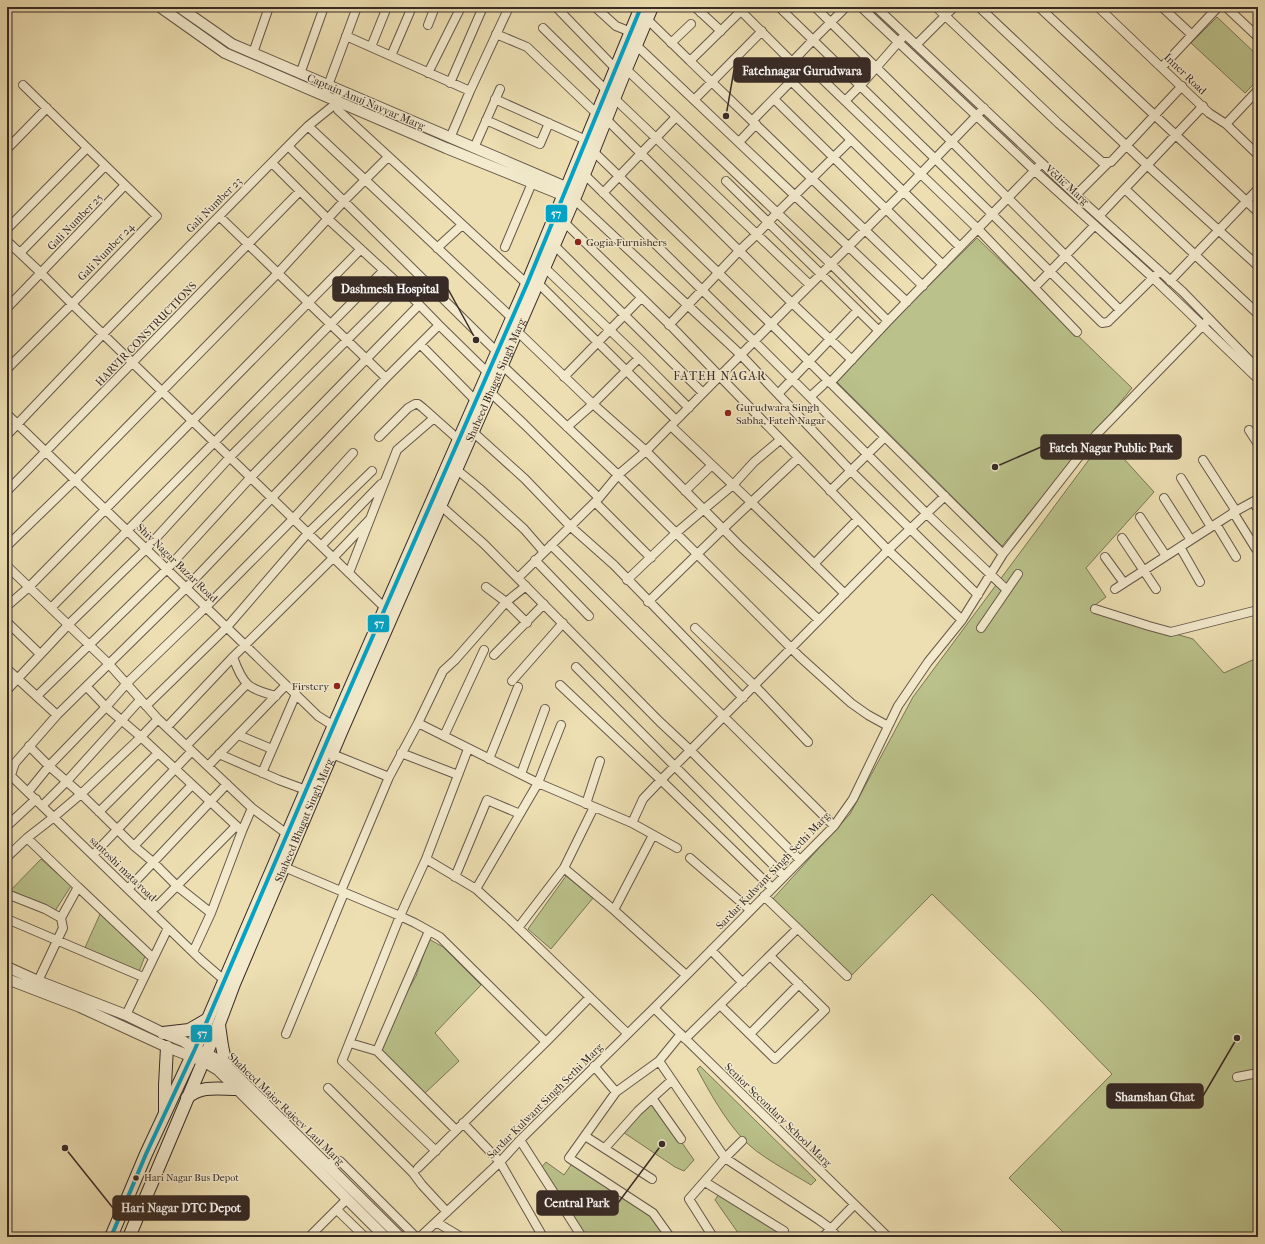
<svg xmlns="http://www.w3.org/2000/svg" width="1265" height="1244" font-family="'IM FELL French Canon',serif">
<rect width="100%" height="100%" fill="#eddfb2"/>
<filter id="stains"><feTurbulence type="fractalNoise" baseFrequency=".005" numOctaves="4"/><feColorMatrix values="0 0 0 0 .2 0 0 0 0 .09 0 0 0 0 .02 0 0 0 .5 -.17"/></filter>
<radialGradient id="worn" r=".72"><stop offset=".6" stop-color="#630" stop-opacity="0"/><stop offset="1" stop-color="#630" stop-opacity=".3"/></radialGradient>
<!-- green -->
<path fill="#bac18a" stroke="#797658" d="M1217,17L1258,56V80L1245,93L1191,43Z
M977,238L1132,388L1002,546L837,382L903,311Z
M1105,438L1154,492L1086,568L1106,597L1095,605L1110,615L1193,639L1224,673L1257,658L1258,661V1237H1068L1009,1178L1112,1074L1037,997L932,894L848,979L770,902L850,814L913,697Z
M41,859L71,886L55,911L8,893Z
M566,876L593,898L551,949L528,929Z
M101,912L145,956L137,977L83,952Z
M429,939L443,947L481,985L435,1033L459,1061L424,1094L378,1052L398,1008L416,976Z
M700,1066L816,1180L811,1185C790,1172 758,1156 742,1138C724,1118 710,1093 697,1069Z
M652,1100L694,1160L684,1171L675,1167L623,1132Z
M546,1162L564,1175L573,1162L653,1211L669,1228L675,1237H582L540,1169Z
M719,1194L785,1232L780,1237H741L715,1200Z"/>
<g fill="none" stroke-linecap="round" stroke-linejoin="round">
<!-- minor casing -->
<g stroke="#655849" stroke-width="10">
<path id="minor" d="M556,7L615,68
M595,7L616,26L631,32
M695,7L721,31
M737,7L792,62L802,70L816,73L819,76L978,229L1077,332
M779,7L813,40L792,62
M815,7L952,142L1120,310
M846,7L813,40L995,217L1102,323L1108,322L1160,271
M861,7L1034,170L1151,276L1258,379
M876,7L1079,198L1183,292L1258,369
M936,7L1058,123L1102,162H1111L1182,86
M979,7L1148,166L1258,266
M1039,7L1258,212
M1098,7L1209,113L1226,124L1258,155
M1162,7L1192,35
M1226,7L1258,37
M744,8L690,61L923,286
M701,13L707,7
M647,19L690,61
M428,25L435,7
M543,28L606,90
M496,34L527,47L597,114
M346,36L470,91
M671,43L691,24
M636,45L907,302
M916,45L954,7
M371,47L387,7
M253,53L269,7
M391,56L412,7
M1162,67L1218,7
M626,69L831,264L888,321
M428,73L461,7
M300,74L324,7
M791,81L960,247
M450,83L483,7
M326,91L357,7
M614,98L810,285
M495,99L586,140
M774,99L943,265
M694,100L762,31
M845,101L860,86L902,38
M338,110L527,284
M606,119L792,303L852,360
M486,120L540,144L549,123
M752,121L802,70
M1226,124L1258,90
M308,126L512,318
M450,138L470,91L509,7
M739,142L756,124
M288,146L497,352
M474,148L500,89
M7,149L47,108
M593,151L771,324L1003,554
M272,163L328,219L401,286L439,325L488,373
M584,174L754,341L927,514L1007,590
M726,181L879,331
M1125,189L1258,314
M603,193L676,117
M1076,195L1109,162
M574,199L741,355L851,471L978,595
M219,216L386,378
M1099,216L1203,106
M563,221L673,328L888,550L945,496
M7,229L87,148
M7,241L41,273L72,304L385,608
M554,245L703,393
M505,247L532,183
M437,248L462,225
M20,253L105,166
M544,267L639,358L689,408
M1170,281L1258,189
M538,283L676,420
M1035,287L1095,225
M7,308L125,185
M669,325L739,251L757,234L777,213L851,140
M517,331L593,404L646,451L741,547L819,620
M420,344L476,401
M502,365L618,475L800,657L851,703L868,715L888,726
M7,369L72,304L157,216L23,85
M564,377L641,298
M830,383L888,321L1038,167
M490,392L524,424L599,498
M778,394L857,311
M810,397L823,385
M7,414L318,716L337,728
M671,426L751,502L845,594
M567,427L593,404L639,358
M1249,430L1258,444
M473,432L525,479L570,526L614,565L743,698
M7,435L103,334L288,146L308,126L334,105L338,95
M379,437L408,408L415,404H418L423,408L459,440
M1203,460L1236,511
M456,469L479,488L524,529L544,552
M1181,478L1211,527
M7,491L300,191
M685,491L712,465
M830,491L885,437
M1164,498L1191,540
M595,502L651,558
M1254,502L1258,510
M440,505L484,544L660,722L690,750L800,860
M1233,512L1256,549
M1140,517L1166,556
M1216,524L1236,557
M1122,538L1156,589
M551,545L834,826
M7,546L75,480L278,273L344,201L388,157
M321,546L381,484
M1180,547L1200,582
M1105,557L1124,583
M535,560L589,616
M814,564L858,519
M7,566L108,663L158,719L252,808L287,834
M349,573L397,450L434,418
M518,578L599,498L618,475L646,451L703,393L792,303L904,191L984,108
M627,580L676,533L703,510L733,485L754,462L780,440
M486,587L506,602L527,623
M1115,589L1236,511L1258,499
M648,602L723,529L798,458
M7,606L29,587L361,249
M51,608L384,270
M1095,609L1149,626L1171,632L1258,610
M7,622L40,654
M695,628L755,686L808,742
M981,628L1018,574
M494,655L544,604
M233,657C243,685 248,689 276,696
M576,667L784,876
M7,669L57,715L186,588L386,378L439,325
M512,681L563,623
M560,685L661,780L772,888
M87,687L106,707L141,737L242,831L252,808
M7,690L68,625L146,549L230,457L401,286
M37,696L167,569L251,477L419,305
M146,706L227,627L308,533L372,471
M418,723L538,783L632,823L677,848
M167,727L233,657L333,558L370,519
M238,735L272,749
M444,736L484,650
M187,745L247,684
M29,746L49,766L81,794L134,846L153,862L177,886L211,913
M401,753L458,775
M219,754L279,780L306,790
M332,754L389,777
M489,759L518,687
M208,766L286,685
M7,772L201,960L224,980
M262,773L296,694
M521,774L545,709
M8,778L11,775L15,763L57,715
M28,792L49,766L106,707L127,683L206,607L293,519L353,453
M586,804L600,761
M42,806L67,781L140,700
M99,812L158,753
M632,823L643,799L661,780L888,550L962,620
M7,826L36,799
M27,838L78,887L61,918
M134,846L192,785
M93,855L192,751
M7,857L27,838L54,817L81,794L141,737L158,719
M690,858L750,910
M426,859L468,749
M284,867L400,916L415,923L440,937L546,1042L590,997
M564,868L614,910L686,975
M455,877L487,800L520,814
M78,887L153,958
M128,889L227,784
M476,889L538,783L561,725
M341,891L389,777L418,723L443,671L455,660L506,602L526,586
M7,894L45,909L61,918L63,928L38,981
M764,896L847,976
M145,906L150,901L156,907L236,826
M614,910L653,835
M7,919L143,977
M518,928L564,868L594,807
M711,950L743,983
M193,952L211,913L242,831
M720,1005L775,1059L825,1010L770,956
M654,1008L888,1237
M126,1015L168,928
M286,1034L344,893
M681,1034L659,1061L725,1158L819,1220L831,1229L837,1237
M750,1034L799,984
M685,1039L797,929
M350,1043L377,1051L456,1130
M377,1051L429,931
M594,1066L616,1092L659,1061
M1237,1077L1258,1073
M328,1088L413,1173L422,1185L447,1212
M616,1092L569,1158L653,1213L670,1237
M652,1098L681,1139
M463,1123L500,1162L543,1237
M585,1136L652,1179
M520,1140L582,1237
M605,1148L638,1111L672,1080
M436,1151L342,1061L400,916L426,859L476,889L508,918L627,1033
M327,1165L336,1160L340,1161L416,1237
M418,1168L546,1042
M705,1182L784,1231
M337,1210L365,1237
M436,1222L461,1237
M309,1237L347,1199
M420,1237L500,1162L520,1140L654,1008L834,826L853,799L898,706L928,662L962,620L1003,554L1096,435L1209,319
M713,1237L689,1199L725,1158L742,1141
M823,1237L854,1205"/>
</g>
<!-- tertiary casing -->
<g stroke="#655849" stroke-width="12">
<path id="tertiary" d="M160,7L225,53L446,148L570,198
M179,7L232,44L573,190
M7,967L38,981L126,1015L163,1033L183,1041L195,1049L222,1061L400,1237
M7,979L80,1007L167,1047L203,1061L218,1070L385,1237"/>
</g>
<!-- secondary casing -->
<g stroke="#382b26" stroke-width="14">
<g id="secondary">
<path d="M219,1025L222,1046L226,1065"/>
<path d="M163,1033L189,1030L208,1019"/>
<path d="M187,1098C201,1085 219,1089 237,1089"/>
<path d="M165,1110V1085L167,1047"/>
<path d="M111,1237L146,1154L195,1049L337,718L527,284L641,7"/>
<path id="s1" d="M129,1237L219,1024L234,984L342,730L502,365L577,192L626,69L652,7"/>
</g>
</g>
<!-- minor -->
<use href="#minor" stroke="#f3eacd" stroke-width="8"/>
<!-- tertiary -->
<use href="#tertiary" stroke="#f3eacd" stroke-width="10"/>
<!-- secondary -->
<use href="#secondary" stroke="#f3eacd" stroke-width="12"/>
<!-- bus-1 casing -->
<g stroke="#f3eacd" stroke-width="7">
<path id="bus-1" d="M111,1237L146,1154L195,1049L337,718L527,284L641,7"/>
</g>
<!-- bus-1 -->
<use href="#bus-1" stroke="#03a3c6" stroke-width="4"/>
</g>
<!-- markers -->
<g fill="#8f2418" stroke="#f3eacd" stroke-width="1.5">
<circle cx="578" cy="242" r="4"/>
<circle cx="728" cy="413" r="4"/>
<circle cx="337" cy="686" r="4"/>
</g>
<circle fill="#382b26" stroke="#f3eacd" stroke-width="1.5" cx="136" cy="1178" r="3.5"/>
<g text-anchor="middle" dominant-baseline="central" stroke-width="3" stroke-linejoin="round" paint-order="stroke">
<!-- bus labels -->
<g font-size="10" fill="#382b26" stroke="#f3eacd" text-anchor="start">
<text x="144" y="1178">Hari Nagar Bus Depot</text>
</g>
<!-- street labels -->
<g font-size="11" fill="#382b26" stroke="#f3eacd">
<text transform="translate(1185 74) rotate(44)">Inner Road</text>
<text transform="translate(366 102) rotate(23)">Captain Anuj Nayyar Marg</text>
<text transform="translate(1067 185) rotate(42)">Vedic Marg</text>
<text transform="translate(214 205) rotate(-45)">Gali Number 23</text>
<text transform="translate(75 222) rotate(-46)">Gali Number 25</text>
<text transform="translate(106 252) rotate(-46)">Gali Number 24</text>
<text transform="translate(146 334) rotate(-46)">HARVIR CONSTRUCTIONS</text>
<text stroke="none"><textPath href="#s1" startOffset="932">Shaheed Bhagat Singh Marg</textPath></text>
<text transform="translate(177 563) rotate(44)">Shiv Nagar Bazar Road</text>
<text stroke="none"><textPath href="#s1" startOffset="452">Shaheed Bhagat Singh Marg</textPath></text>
<text transform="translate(123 869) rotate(44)">santoshi mata road</text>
<text transform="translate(773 871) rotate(-46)">Sardar Kulwant Singh Sethi Marg</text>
<text transform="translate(545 1101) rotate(-45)">Sardar Kulwant Singh Sethi Marg</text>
<text transform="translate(286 1109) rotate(44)">Shaheed Major Rajeev Laul Marg</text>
<text transform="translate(778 1115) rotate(44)">Senior Secondary School Marg</text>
</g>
<!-- poi labels -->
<g font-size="11" fill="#382b26" stroke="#f3eacd" text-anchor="start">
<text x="586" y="242">Gogia Furnishers</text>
<text x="736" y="407">Gurudwara Singh<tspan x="736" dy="13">Sabha, Fateh Nagar</tspan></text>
<text x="329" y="686" text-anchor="end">Firstcry</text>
</g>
<!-- neighbourhood labels -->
<g font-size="12" letter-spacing="1" fill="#382b26" stroke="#f3eacd">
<text x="720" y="376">FATEH NAGAR</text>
</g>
</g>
<!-- callouts -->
<path fill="none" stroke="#382b26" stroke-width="1.5" d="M726 116L734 70M476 340L448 289M995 467L1041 447M1237 1038L1203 1096M662 1144L618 1203M65 1148L113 1208"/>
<g fill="#382b26" stroke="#f3eacd" stroke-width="1.5">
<circle cx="726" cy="116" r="4"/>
<circle cx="476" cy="340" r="4"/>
<circle cx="995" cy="467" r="4"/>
<circle cx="1237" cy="1038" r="4"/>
<circle cx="662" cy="1144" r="4"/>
<circle cx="65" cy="1148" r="4"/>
</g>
<g fill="#382b26" stroke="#382b26" stroke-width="1.5">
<rect x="734" y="58" width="136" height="24" rx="4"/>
<rect x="333" y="277" width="115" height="24" rx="4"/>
<rect x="1041" y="435" width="140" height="24" rx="4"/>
<rect x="1107" y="1084" width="96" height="24" rx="4"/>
<rect x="537" y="1191" width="81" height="24" rx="4"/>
<rect x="113" y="1196" width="136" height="24" rx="4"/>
</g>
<g font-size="12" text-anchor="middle" font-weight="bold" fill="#fff">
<text x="802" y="75">Fatehnagar Gurudwara</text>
<text x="390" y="293">Dashmesh Hospital</text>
<text x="1111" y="452">Fateh Nagar Public Park</text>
<text x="1155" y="1101">Shamshan Ghat</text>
<text x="577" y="1207">Central Park</text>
<text x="181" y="1212">Hari Nagar DTC Depot</text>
</g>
<g stroke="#f3eacd" stroke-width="1.5">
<rect x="545" y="204" width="23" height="19" rx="4" fill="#03a3c6"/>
<rect x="367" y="614" width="23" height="19" rx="4" fill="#03a3c6"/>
<rect x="190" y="1024" width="23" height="19" rx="4" fill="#03a3c6"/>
</g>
<g font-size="11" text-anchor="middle" font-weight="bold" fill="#fff">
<text x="556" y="217">57</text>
<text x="379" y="627">57</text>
<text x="202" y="1037">57</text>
</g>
<!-- margin -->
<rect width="1265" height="1244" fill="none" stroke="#eddfb2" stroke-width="24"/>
<rect x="8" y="8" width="1249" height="1228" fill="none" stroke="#382b26" stroke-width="2"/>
<rect x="12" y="12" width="1241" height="1220" fill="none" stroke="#382b26"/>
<rect width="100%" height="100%" filter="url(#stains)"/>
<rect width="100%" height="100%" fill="url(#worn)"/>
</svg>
